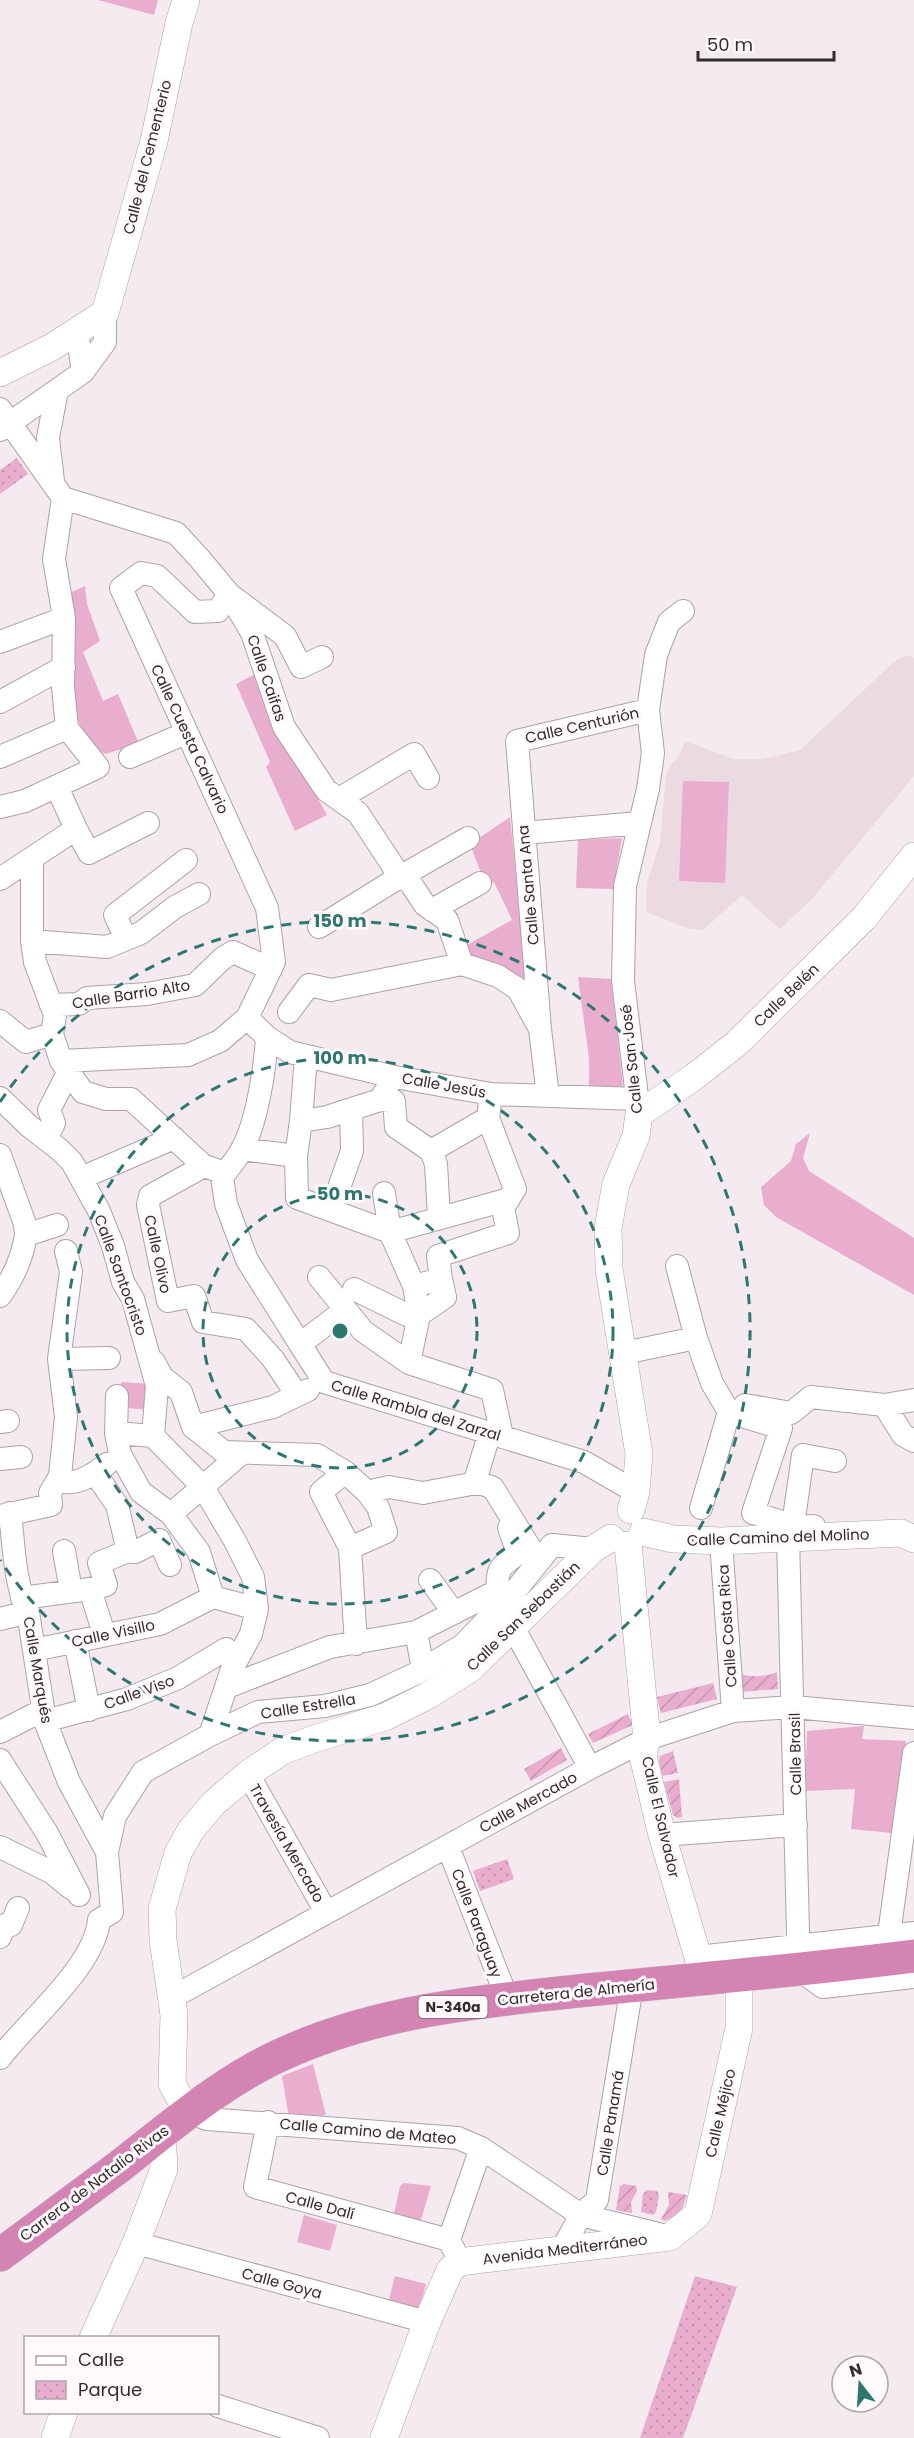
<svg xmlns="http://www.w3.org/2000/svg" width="914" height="2438" font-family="Poppins,sans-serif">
<defs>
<pattern id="park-dots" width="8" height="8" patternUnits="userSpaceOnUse" patternTransform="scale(1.5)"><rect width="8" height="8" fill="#e9adcd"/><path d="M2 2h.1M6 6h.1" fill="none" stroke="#c895b0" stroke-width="1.8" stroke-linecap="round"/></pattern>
<pattern id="garden-furrows" width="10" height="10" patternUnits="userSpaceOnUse" patternTransform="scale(1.5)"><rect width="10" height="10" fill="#e9adcd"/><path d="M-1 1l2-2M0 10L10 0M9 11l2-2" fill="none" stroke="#c895b0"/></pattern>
</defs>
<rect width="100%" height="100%" fill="#f5eaef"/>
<!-- built -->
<path fill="#ecdae3" d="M908,655L914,658V776L812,899L780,929L742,895L703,930L690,929L646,912L647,883L660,843L666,776L671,764L678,758L685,741L734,759H763L800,750L896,660Z"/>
<!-- grass -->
<path fill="#e9adcd" d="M98,0H158L154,15Z
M85,586L87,604L100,641L83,652L103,701L118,694L139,744L105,754L91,746L71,707L67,594Z
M255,674L271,724L292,751L327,815L295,831L266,767L270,762L236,684Z
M683,781L729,782L725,883L679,881Z
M510,817L528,993L465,953L467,945L512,920L494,882L486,886L470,844Z
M622,838L613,889L576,888L578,840Z
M578,977L611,979L623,1086L589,1091V1058Z
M810,1133L803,1158L809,1171L914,1238V1295L776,1217L764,1205L761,1187L791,1161L796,1144Z
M121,1382L152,1384L149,1410L127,1408L119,1405Z
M864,1726L862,1739L906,1741L892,1833L851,1829L855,1789L805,1791L807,1731Z
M313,2064L326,2115L289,2118L282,2076Z
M404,2183L431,2186L420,2223L394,2214L400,2186Z
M304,2215L337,2225L330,2251L297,2242Z
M395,2276L426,2284L419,2311L388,2303Z"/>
<!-- park -->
<path fill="url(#park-dots)" d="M17,458L28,474L0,494V470Z
M507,1859L514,1879L480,1891L473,1871Z
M647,2190L657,2191L659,2195L656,2212L653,2215L641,2212L643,2194Z
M695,2276L737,2287L683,2438H640Z"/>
<!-- garden -->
<path fill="url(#garden-furrows)" d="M737,1672C747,1678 767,1677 777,1672L778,1689L739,1692Z
M713,1683L717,1699L661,1713L657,1697Z
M628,1714L633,1725L593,1743L588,1734Z
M561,1748L567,1760L531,1781L524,1769Z
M673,1751L678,1773L662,1776L659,1761L660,1756Z
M679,1779L682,1817L677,1818L673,1815L664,1782Z
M624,2184L636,2186L637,2191L631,2202L632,2213L616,2210L620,2186Z
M668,2192L687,2195L681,2213L665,2221L661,2219L669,2205Z"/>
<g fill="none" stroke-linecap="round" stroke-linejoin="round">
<!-- minor casing -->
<g stroke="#aca2a7" stroke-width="24">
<path id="minor" d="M83,372L105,342V313
M0,409L63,498L176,533L200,559L229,594L252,633L284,727L326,790L358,813L393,866L398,878L409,881L425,905L447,920L462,964
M0,430L83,372L77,331
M53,481L48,438L57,390
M0,642L64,618
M0,702L64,667
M0,757L67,728
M130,757L186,733
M57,787L76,829
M339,799L414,754L428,778
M0,807L25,801L98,767L67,728L63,687L64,618L54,559L63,498
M524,833L639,823
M32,859V941L35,962L55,1015L52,1034L61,1061L83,1092L106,1099H131L204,1166L219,1171L222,1177L226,1204L247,1260L324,1382L584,1462L636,1492
M0,879L76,829L89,853L148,823
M432,910L480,883
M319,927L398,878L468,838
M126,939L115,915L186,860
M32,941L107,947L141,933L175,907L199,894
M51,1005L79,1004L87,998L147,994L195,985L223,958L233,952L271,969
M289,1012L309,985L331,990L462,964L498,976L518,989L540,1029L548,1096
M247,1018L274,962L267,908L121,588L141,573L157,576L195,612L218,611L229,594L285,636L301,667L322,657
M0,1021L26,1042L52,1034
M540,1029L517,741L648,710
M306,1056L301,1121L296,1156L297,1198L390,1232L414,1286L419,1315L409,1363
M61,1061L188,1055L220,1041L247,1018L267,1037L290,1052L395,1077L491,1094L637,1099
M0,1098L29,1126L60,1150L72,1162L99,1211L113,1246L123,1282L133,1299L157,1386L153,1436L203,1487L235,1541L253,1577L257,1609L251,1634L232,1669L210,1735
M380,1100L394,1101L396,1127L431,1151L436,1164L439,1217
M639,1113L623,981L625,886L648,789L653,753L648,710L656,655L669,622L683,611
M301,1121L327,1117L380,1100L387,1089
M46,1139L54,1123L49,1110L68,1073
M242,1149L296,1156
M431,1151L488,1118
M0,1155L25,1224L26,1235
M204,1166L150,1196L148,1205L168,1301L194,1296L203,1322L246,1329L273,1359L297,1395
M222,1177C229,1168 236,1160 241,1151C257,1124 265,1068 267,1037
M81,1178L174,1138
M384,1193L390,1232L509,1199
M331,1210L352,1151L351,1110
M677,1266L696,1338
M319,1277L363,1331L409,1363L492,1390L502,1436
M414,1286L441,1279L438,1256L508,1233L503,1208L515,1189L488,1118L491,1094
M354,1289L407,1315H419L445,1297L441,1279
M0,1296C14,1277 22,1259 26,1235L57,1225
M300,1344L345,1310
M624,1353L696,1338L712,1383L729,1412L701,1508
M59,1359L109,1358
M154,1362L162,1377L181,1392L193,1427L224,1452L317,1455L345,1472L367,1492L378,1507L386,1532L350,1548
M745,1405L791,1413L811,1397L884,1405L903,1435L914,1441
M884,1405L914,1400
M729,1412L781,1428L753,1513L799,1527L814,1526
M0,1422L8,1421
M193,1427L273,1407L308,1390
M116,1433L117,1396
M153,1436L116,1433L120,1454L141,1492L171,1514L199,1552L213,1597
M0,1459L21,1457
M345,1472L321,1492L350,1548L356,1644
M95,1473L117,1505L128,1551L99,1563L106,1585L90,1589L104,1634
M60,1476L66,1417L59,1359L71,1272L66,1251
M474,1484L490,1432
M367,1492L389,1487L423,1493L471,1484H483L493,1488L538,1561
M10,1513C14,1546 14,1581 28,1612L45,1721L69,1782L107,1852
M171,1514L242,1453
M0,1516L51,1505L50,1493L60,1476L65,1482C80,1484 95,1473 107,1464
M793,1525L803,1455L835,1461
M788,1538L799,1970L823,1987L914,1977
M721,1541L733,1711
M64,1551L71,1591
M128,1551L135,1552L159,1540L170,1565
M430,1580L454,1613
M22,1598L90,1589
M0,1619L28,1612
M513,1627L590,1768
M416,1632L493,1593L498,1587C496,1569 502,1565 516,1555L517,1550L509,1528
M75,1641L89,1710
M34,1650L160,1624L213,1597L257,1609
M227,1687L330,1647L416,1632L423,1669
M45,1721L127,1699L178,1678L226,1649
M0,1732L43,1710
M0,1760L47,1833L79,1895
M248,1774L326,1912
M662,1835L796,1825
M0,1847L51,1872L72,1889
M448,1847L507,1998
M99,1920L112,1912L107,1852L115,1816L143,1772L210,1735L258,1712L325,1706L370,1695L417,1673L463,1645L515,1591L552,1545L593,1549
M0,1937L5,1925H11L18,1908
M887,1949L914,1753
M698,1957L914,1933
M171,1998L590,1768L647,1739L733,1711L794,1707L914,1718
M0,2058C28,2021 95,1966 99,1920
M187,2111L207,2119L458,2138L481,2148L581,2215L662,2235
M268,2122L255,2187L449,2240
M136,2243L427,2322
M562,2249L581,2215L597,2200L632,1986
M456,2254L449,2240L481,2148
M218,2406L318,2438"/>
</g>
<!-- tertiary casing -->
<g stroke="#aca2a7" stroke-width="28">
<path id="tertiary" d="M0,373L52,347L105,313L154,141L179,23L186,0
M631,1510L636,1492L639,1454L609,1269L608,1228L616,1184L636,1136L639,1114L694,1077L736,1044L864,918L914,856
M643,1532L673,1539L721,1541L901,1533L914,1539
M628,1545L647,1739L643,1756L662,1835L704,1978
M187,2111L172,2084L174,2015L163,1940L162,1909L178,1853L191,1830L214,1803L248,1774L282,1751L314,1739L385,1717L427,1696L471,1668L593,1549L611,1538
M93,2338L136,2243L164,2169L162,2132
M55,2438L64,2412
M384,2438L427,2322L450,2270L459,2262L670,2237L698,2214L739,2028V1975"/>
</g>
<!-- trunk casing -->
<g stroke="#cecdcd" stroke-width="34">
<path id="trunk" d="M0,2255C40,2225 80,2196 120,2166C175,2123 227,2077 292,2050C389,2008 494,2000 598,1989C703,1979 809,1969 914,1956"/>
</g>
<!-- minor -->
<use href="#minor" stroke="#fff" stroke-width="22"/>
<!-- tertiary -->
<use href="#tertiary" stroke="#fff" stroke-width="27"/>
<!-- trunk -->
<use href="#trunk" stroke="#d384b2" stroke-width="33"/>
</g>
<!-- distance rings -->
<g fill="none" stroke="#2e7670" stroke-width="3" stroke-dasharray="10 8">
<circle cx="340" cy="1331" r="137"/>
<circle cx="340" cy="1331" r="273"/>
<path d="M0 1102A410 410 0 1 1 0 1560"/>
</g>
<g text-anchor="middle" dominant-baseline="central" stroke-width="6" stroke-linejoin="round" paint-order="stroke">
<!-- shield labels -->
<rect fill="#fff9fc" stroke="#6f6a6c" stroke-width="1.5" x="418.5" y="1996" width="69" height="22" rx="4.5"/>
<g font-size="14" font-weight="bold" fill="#312d2f">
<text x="453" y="2007">N-340a</text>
</g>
<!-- street labels -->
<g font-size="15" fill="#312d2f" stroke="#fff9fc">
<text transform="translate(147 157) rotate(-76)">Calle del Cementerio</text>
<text transform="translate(267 678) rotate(71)">Calle Caifas</text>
<text transform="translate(582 725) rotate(-13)">Calle Centurión</text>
<text transform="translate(190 739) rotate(65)">Calle Cuesta Calvario</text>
<text transform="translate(528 885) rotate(-95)">Calle Santa Ana</text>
<text transform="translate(131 994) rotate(-9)">Calle Barrio Alto</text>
<text transform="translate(786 995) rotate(-44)">Calle Belén</text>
<text transform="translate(631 1059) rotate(-96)">Calle San José</text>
<text transform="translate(444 1085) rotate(10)">Calle Jesús</text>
<text transform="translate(158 1254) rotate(78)">Calle Olivo</text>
<text transform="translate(121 1275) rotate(70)">Calle Santocristo</text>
<text transform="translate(416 1410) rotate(17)">Calle Rambla del Zarzal</text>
<text transform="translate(778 1537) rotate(-2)">Calle Camino del Molino</text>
<text transform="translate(523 1616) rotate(-44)">Calle San Sebastián</text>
<text transform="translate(727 1626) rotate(-94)">Calle Costa Rica</text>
<text transform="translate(113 1633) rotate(-12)">Calle Visillo</text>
<text transform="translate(38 1670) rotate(80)">Calle Marqués</text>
<text transform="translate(139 1692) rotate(-20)">Calle Viso</text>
<text transform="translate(308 1706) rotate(-9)">Calle Estrella</text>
<text transform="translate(795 1754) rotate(-91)">Calle Brasil</text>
<text transform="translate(528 1802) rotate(-29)">Calle Mercado</text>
<text transform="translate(661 1817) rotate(77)">Calle El Salvador</text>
<text transform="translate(287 1843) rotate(60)">Travesía Mercado</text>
<text transform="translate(477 1923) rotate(69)">Calle Paraguay</text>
<text transform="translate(576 1992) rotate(-6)">Carretera de Almería</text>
<text transform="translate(720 2113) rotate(-77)">Calle Méjico</text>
<text transform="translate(610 2123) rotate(-81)">Calle Panamá</text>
<text transform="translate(368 2131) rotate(5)">Calle Camino de Mateo</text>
<text transform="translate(94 2183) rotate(-37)">Carrera de Natalio Rivas</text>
<text transform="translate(320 2205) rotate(15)">Calle Dalí</text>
<text transform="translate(565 2249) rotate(-7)">Avenida Mediterráneo</text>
<text transform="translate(282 2283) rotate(15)">Calle Goya</text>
</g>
</g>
<circle cx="340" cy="1331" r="9" fill="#2e7670" stroke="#fff9fc" stroke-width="3"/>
<g font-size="18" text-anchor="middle" font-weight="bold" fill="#2e7670" stroke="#fff9fc" stroke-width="6" stroke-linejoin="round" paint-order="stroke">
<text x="340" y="927">150 m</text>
<text x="340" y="1064">100 m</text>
<text x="340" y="1200">50 m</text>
</g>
<!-- legend -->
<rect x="24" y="2336" width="195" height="78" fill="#fff9fc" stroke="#ada7aa" stroke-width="1.5"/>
<rect x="36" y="2356" width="30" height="9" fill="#ffffff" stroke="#ada7aa" stroke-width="1.5"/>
<text x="78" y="2366" font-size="18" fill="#312d2f">Calle</text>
<rect x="36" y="2381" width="30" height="18" fill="url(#park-dots)" stroke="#ada7aa" stroke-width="1.5"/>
<text x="78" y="2396" font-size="18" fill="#312d2f">Parque</text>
<!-- north arrow -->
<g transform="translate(860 2384) rotate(343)"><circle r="28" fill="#fff9fc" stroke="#ada7aa" stroke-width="1.5"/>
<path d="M0-4.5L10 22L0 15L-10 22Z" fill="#2e7670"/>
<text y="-9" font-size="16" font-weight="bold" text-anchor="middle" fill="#312d2f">N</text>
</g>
<!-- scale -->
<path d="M698 51v9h136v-9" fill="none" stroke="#312d2f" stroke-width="3"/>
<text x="707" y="51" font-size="18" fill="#312d2f" stroke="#fff9fc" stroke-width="4.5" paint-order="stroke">50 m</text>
</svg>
